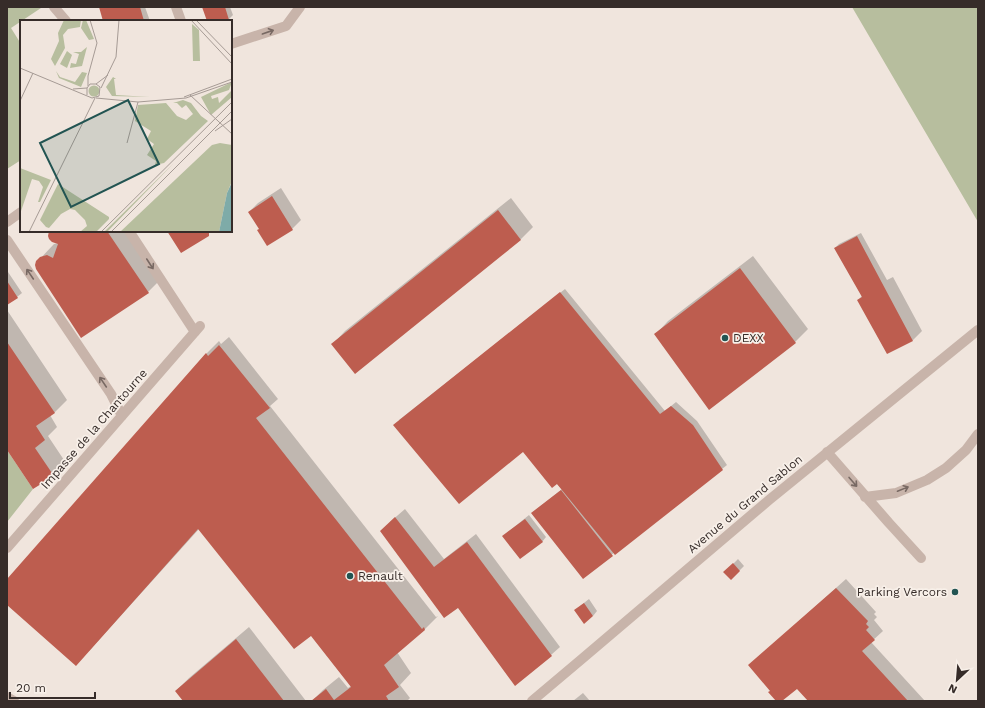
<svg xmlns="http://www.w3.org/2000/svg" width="985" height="708" font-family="'Work Sans',sans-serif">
<rect width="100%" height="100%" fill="#f0e5dd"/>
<!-- green -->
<path fill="#b7be9e" d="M7,7L41,8L11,28L21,44V160L7,169Z
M852,7H978V222Z
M7,450L33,489L7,522Z"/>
<!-- shadow -->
<path fill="#0003" d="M100,7H145L150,21H104Z
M203,7H230L233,15L229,19L223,21H208Z
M281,188L301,220L292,229H260L249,212L258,203Z
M511,198L533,227L520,240L333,344L345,331Z
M50,231H129L161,279L148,292L37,262L54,244L59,243Z
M861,233L887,280L893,277L922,331L913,340L887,353L858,300L862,296L835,248L839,244Z
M753,256L808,329L795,342L656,334L668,321Z
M8,272L22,293L17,297L7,304V273Z
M565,289L665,411L676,402L697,421L727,465L722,469L583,577L537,509L562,489L523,451L399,420Z
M7,310L67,400L54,413L50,415L57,427L48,436L66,463L53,475L7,449Z
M229,337L278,399L270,406L436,617L438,616L425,629L397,652L411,673L400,685L410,698L407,701H312L323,690L339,677L348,688L351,686L311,635L199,529L89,651L7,604V581L206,354L219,341L221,344Z
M405,509L444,559L476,534L560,647L551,655L458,606L390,522Z
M529,515L546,537L542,542L508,532Z
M738,559L744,566L739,571L725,572Z
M846,579L876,612L874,614L877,617L874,620L883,631L871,642L925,701H810L797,687L781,701H778L772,691L759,657Z
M589,599L597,611L593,616L580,606Z
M249,627L306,701H184L176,691L189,678Z
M583,693L590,701H573Z"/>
<!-- building -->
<path fill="#bd5d4f" d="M99,7H140L144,21H103Z
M202,7H225L229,20L226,21H207Z
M272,196L293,230L267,246L257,230L259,229L248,212Z
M498,210L521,240L355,374L331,344Z
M49,231H107L149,293L81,338L36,269L35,265L36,261L40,257L47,255L53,258L58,244L52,242L49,239L48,236Z
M167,231H209V236L181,253Z
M857,236L913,341L887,354L857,300L862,297L834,248Z
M740,268L796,343L709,410L654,334Z
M7,281L18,298L7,305Z
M560,292L660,414L671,406L693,425L723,470L615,555L557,484L552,488L523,452L459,504L393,425Z
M7,342L55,413L36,426L45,440L35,448L54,476L33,489L7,450Z
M219,345L270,408L256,418L422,629L424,627L425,630L384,665L399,687L386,696L389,701H311L326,689L334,700L351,687L311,636L294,649L198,529L76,666L7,605V579L206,353L208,356Z
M561,490L613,556L583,579L531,513Z
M395,517L434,567L467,542L552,656L515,686L458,608L444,618L380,531Z
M525,519L543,542L520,559L502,536Z
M733,563L740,571L731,580L723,572Z
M836,588L868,621L866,624L869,627L866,630L875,640L862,651L908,701H808L797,689L782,701H776L768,692L770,691L748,665Z
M584,603L593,616L584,624L574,610Z
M236,639L284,701H183L175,691Z"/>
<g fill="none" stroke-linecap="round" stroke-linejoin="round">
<!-- minor -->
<path stroke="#c8b4aa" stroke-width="10" d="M54,7L66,21
M176,7L181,21
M231,44L286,26L300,7
M7,222L21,212
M129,231L195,332
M7,240L111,394L122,416
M827,452L889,523L921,558
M865,497L896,493L927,480L946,468L966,450L978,434
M7,548L200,326
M7,697L14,701
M532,701L583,658L769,500L978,330"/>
</g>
<!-- one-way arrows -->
<defs><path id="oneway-shaft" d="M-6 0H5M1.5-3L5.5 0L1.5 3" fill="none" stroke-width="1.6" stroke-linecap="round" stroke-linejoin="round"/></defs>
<g stroke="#786963">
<use href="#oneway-shaft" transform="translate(268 32) rotate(-19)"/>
<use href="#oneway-shaft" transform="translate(150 264) rotate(57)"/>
<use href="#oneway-shaft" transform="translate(30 274) rotate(-124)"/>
<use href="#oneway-shaft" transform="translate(103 382) rotate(-124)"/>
<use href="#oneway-shaft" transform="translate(853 482) rotate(49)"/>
<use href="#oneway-shaft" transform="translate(903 489) rotate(-22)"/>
</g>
<!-- markers -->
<g fill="#225452" stroke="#f8f0e9" stroke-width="1.5">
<circle cx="725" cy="338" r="4"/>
<circle cx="350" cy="576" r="4"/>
<circle cx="955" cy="592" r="4"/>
</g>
<g text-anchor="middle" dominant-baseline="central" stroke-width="3.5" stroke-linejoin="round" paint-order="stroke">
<!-- poi labels -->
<g font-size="12" fill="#362c29" stroke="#f8f0e9" text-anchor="start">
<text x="733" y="338">DEXX</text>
<text x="358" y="576">Renault</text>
<text x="947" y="592" text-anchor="end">Parking Vercors</text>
</g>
<!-- street labels -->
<g font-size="12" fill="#362c29" stroke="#f8f0e9">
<text transform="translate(94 429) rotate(-49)">Impasse de la Chantourne</text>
<text transform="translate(745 504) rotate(-40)">Avenue du Grand Sablon</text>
</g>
</g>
<!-- overview -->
<g transform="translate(20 20)">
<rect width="212" height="212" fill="#f0e5dd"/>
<path d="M44,0H61L60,7L48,9L43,15L45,28L35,46L31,39L39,21L38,13ZM63,0H66L74,19L69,20L61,8ZM172,4L179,10L180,41H173ZM67,27L62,46L50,48L51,43L56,44L59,34L53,32H61ZM47,31L52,35L47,48L40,44ZM36,51L40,57L55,62L62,52L67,53L61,67L39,58ZM93,57L96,59H94L96,75L130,77L92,76L86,67ZM212,62L209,70L191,76L192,79L198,77L199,83L212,70V77L191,95L181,77ZM68.5 71a5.5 5.5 0 1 1 11 0a5.5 5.5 0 1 1-11 0ZM163,80L171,83L181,96L188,101L144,143L135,145L136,141L127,135L134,124L127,119L131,111L115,101L118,85L146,83L157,96L166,100L173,94L166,85L162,88L157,83H153ZM200,123L212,125V161L207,173L199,212H100L192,125ZM154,143L87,212H84ZM0,148L31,160L20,182H18L23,167L19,161L12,159L0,194ZM38,164L89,197V199L76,212H60L67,206L65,200L55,190L50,189L41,194L29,208L26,207L20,200Z" fill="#b7be9e"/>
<path d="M212,162V212H199L207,173Z" fill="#7eaba8"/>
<path fill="none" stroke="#a69b95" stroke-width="1" d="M171,0L212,44M176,0L212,37M0,48L72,78L79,76L80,67L76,64H70L67,68V75M76,64L88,55M68,66V56L77,23L70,0M81,68L96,37L99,0M53,69L67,68M170,75L212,114M164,77L212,59M76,78L118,82L166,78L212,62M0,81L13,53M195,111L212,99M107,123L118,82M9,212L75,78M81,212L212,82M91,212L212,91"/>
<path fill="#225452" fill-opacity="0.15" stroke="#225452" stroke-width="2" d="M108,80L139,144L51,187L20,123Z"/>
<rect width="212" height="212" fill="none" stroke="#362c29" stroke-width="2"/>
</g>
<!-- border -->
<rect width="985" height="708" fill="none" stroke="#362c29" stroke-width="16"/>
<!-- north arrow -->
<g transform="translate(957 680) rotate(206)" stroke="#f8f0e9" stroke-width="3" paint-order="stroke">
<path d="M0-3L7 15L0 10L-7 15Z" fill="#362c29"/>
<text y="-6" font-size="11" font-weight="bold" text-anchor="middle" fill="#362c29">N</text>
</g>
<!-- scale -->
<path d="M10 692v6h85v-6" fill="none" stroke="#362c29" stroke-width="2"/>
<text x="16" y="692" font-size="12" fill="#362c29" stroke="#f8f0e9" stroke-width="3" paint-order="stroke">20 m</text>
</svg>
